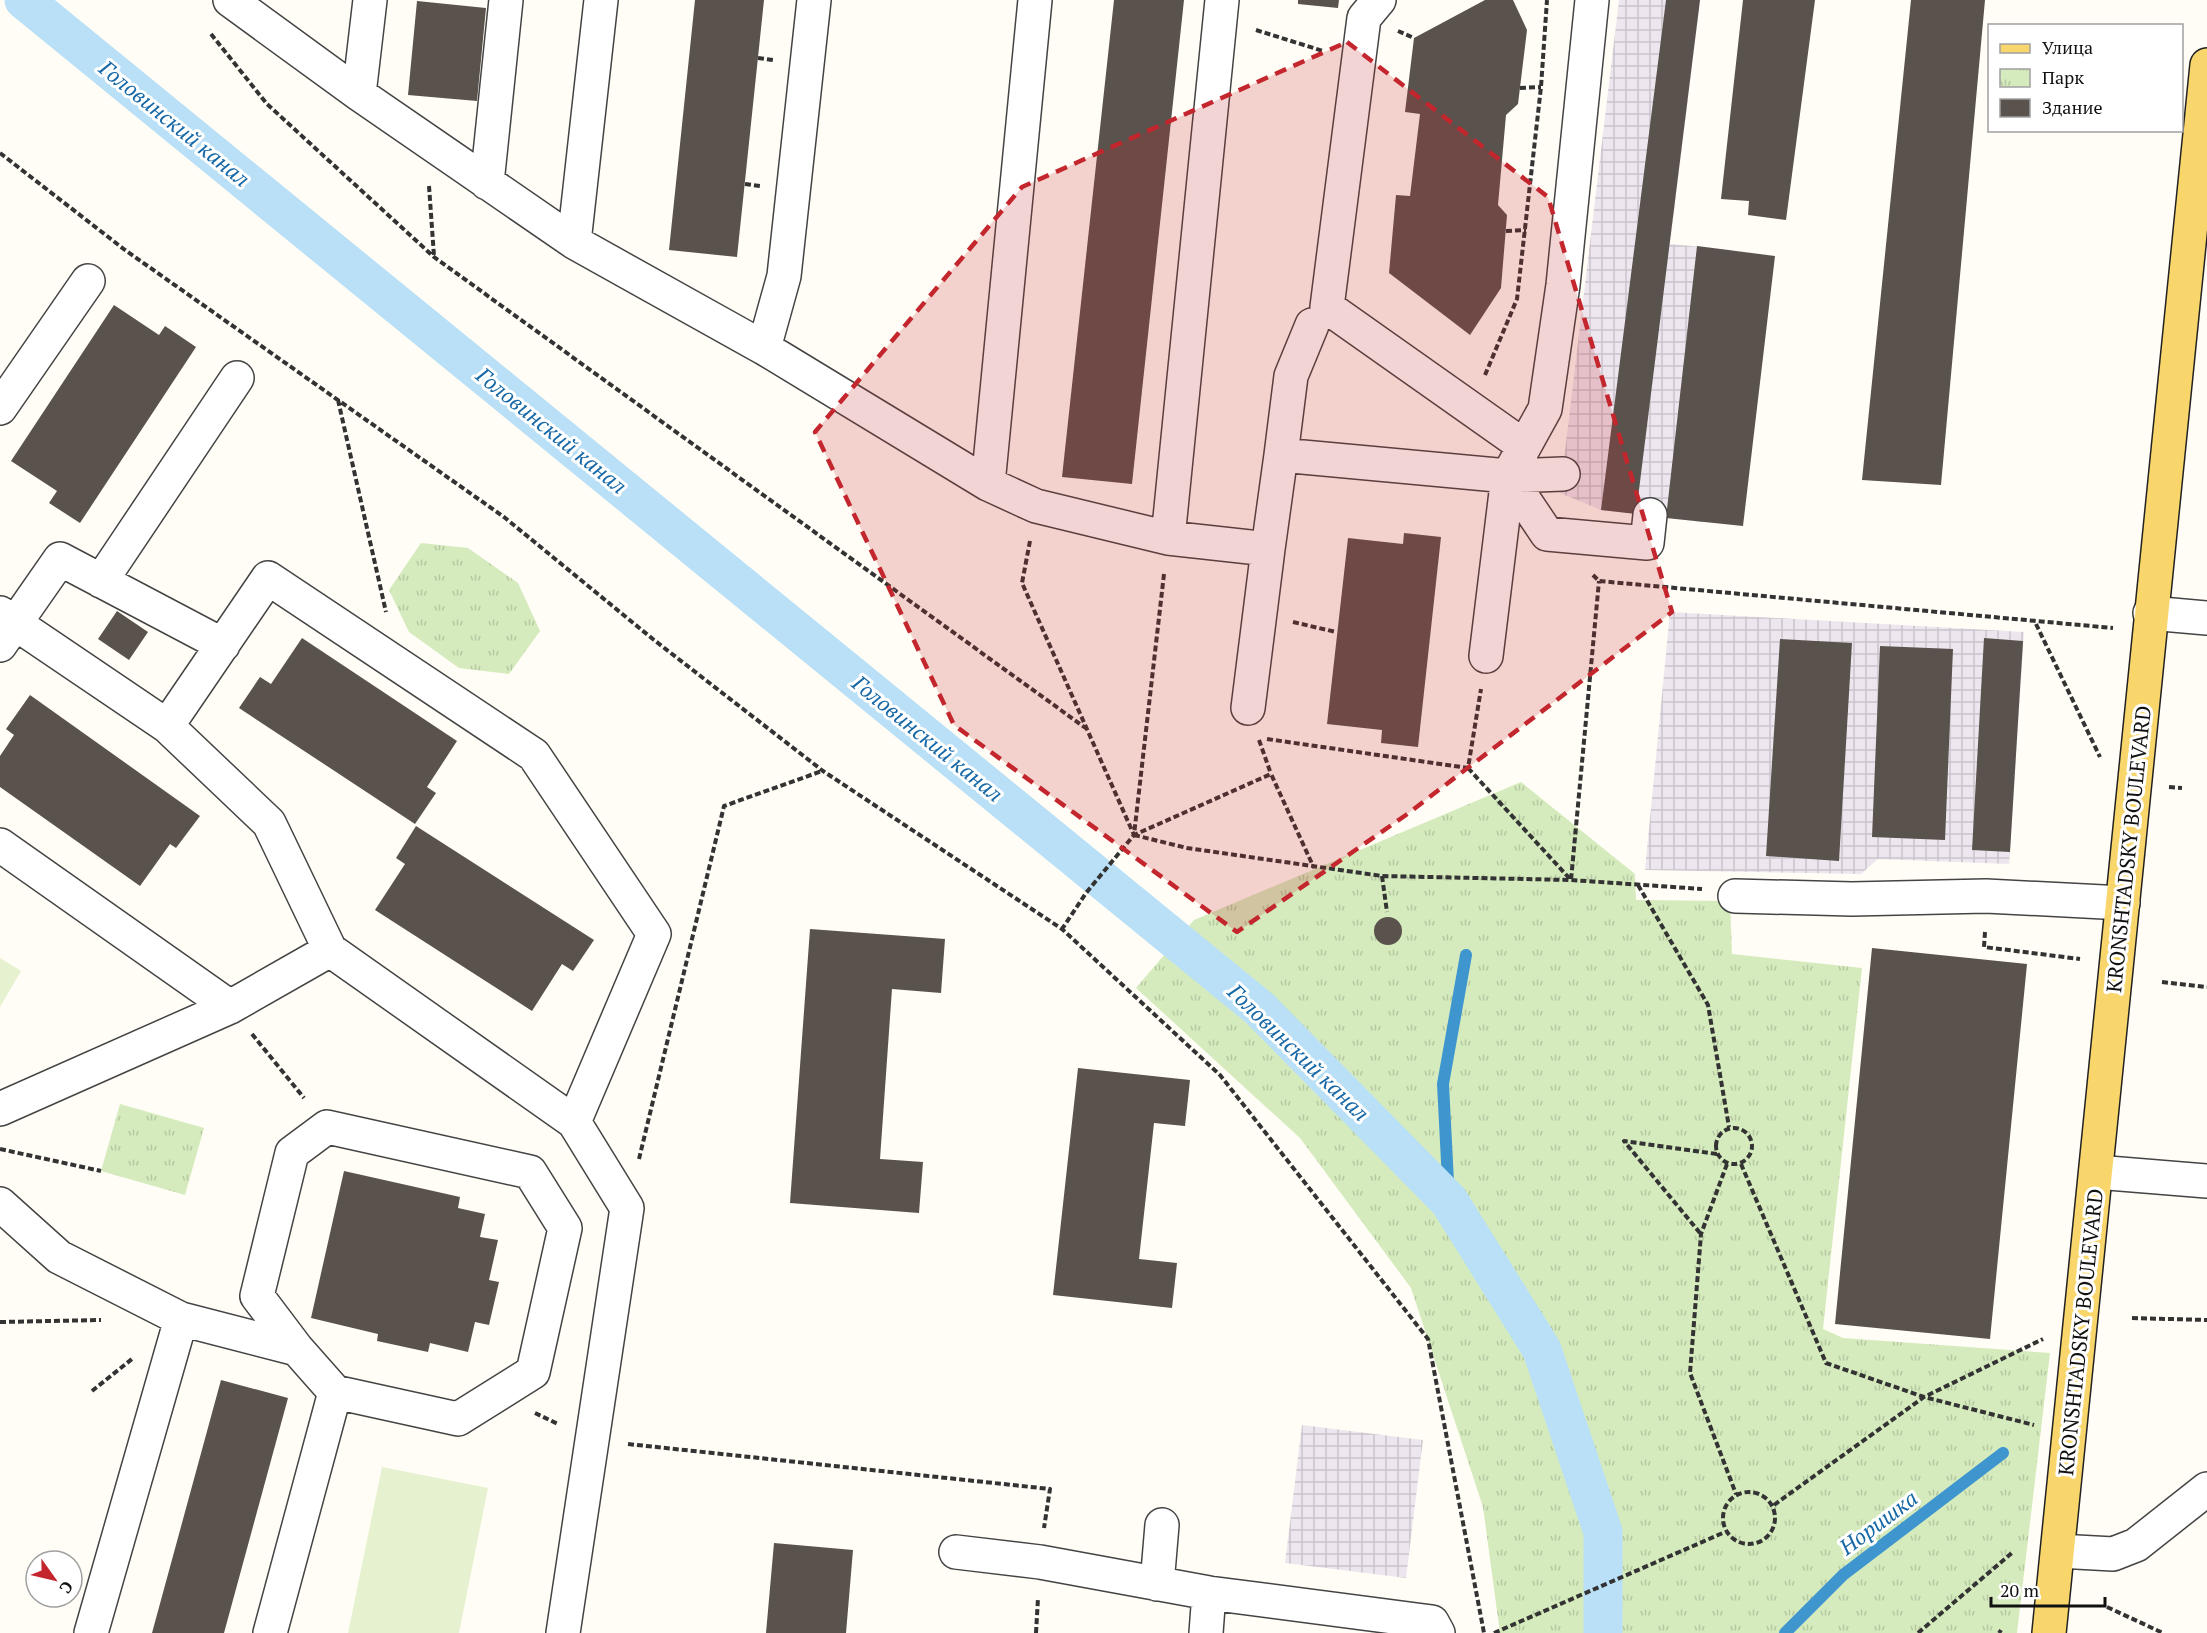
<svg xmlns="http://www.w3.org/2000/svg" width="2207" height="1633" font-family="'PT Serif',serif">
<defs>
<pattern id="industrial-grid" width="8" height="8" patternUnits="userSpaceOnUse" patternTransform="scale(1.5)"><rect width="8" height="8" fill="#eee6ef"/><path d="M0 4h8M4 0v8" fill="none" stroke="#cbc4cc"/></pattern>
<pattern id="park-tufts" width="24" height="20" patternUnits="userSpaceOnUse" patternTransform="scale(1.5)"><rect width="24" height="20" fill="#d5ebbd"/><path d="M3 7l-1-3M5 7V3M7 7l1-3M15 17l-1-3M17 17v-4M19 17l1-3" fill="none" stroke="#b6c8a1"/></pattern>
</defs>
<rect width="100%" height="100%" fill="#fffdf5"/>
<!-- industrial -->
<path fill="url(#industrial-grid)" d="M1619,0H1700L1670,244L1733,250L1703,522L1601,510L1560,493Z
M1670,612L2024,632L2009,864L1878,859L1861,874L1645,870Z
M1302,1425L1423,1440L1406,1578L1285,1563Z"/>
<!-- park -->
<path fill="url(#park-tufts)" d="M421,543L468,548L518,583L540,631L509,674L459,668L409,632L389,590Z
M1521,782L1635,874L1636,900L1730,901L1732,954L1862,968L1823,1329L1843,1338L2050,1353L2017,1633H1500L1483,1507L1411,1288L1300,1138L1136,988L1194,920Z
M120,1104L204,1128L185,1195L101,1171Z"/>
<!-- pitch -->
<path fill="#e6f2cf" d="M0,958L21,971L0,1007Z
M382,1467L488,1488L459,1633H348Z"/>
<g fill="none" stroke-linecap="round" stroke-linejoin="round">
<!-- stream -->
<path stroke="#3f96cf" stroke-width="12" d="M1449,1201L1443,1084L1466,955
M1785,1633L1843,1575L2003,1453"/>
<!-- canal -->
<path stroke="#b9e0f7" stroke-width="39" d="M24,0L1259,1008L1449,1201L1542,1350L1603,1532V1633"/>
</g>
<!-- building -->
<path fill="#5a524d" d="M695,0H764L737,257L669,250Z
M1114,0H1184L1132,484L1062,477Z
M1298,0H1339L1338,8L1298,4Z
M1485,0H1513L1527,30L1518,104L1506,115L1498,205L1507,215L1501,288L1470,335L1389,273L1396,195L1410,196L1420,114L1405,112L1414,38Z
M1666,0H1700L1636,514L1601,510Z
M1743,0H1815L1786,220L1748,215L1749,201L1721,199Z
M1911,0H1985L1941,485L1862,480Z
M417,1L486,8L477,101L408,95Z
M1697,246L1775,256L1743,526L1666,518Z
M114,305L159,335L165,326L196,347L80,523L49,503L57,491L11,461Z
M1404,533L1441,537L1418,747L1381,743L1382,730L1327,724L1348,538L1403,544Z
M117,611L148,632L129,660L98,639Z
M302,638L457,741L427,787L436,793L415,824L239,708L260,677L271,684Z
M1984,638L2023,641L2010,852L1972,850Z
M1780,639L1852,643L1839,861L1766,856Z
M1880,646L1953,649L1945,840L1872,837Z
M30,695L200,816L176,848L170,844L140,886L0,787V756L14,735L6,729Z
M416,826L594,940L573,971L562,964L532,1011L375,910L405,864L396,858Z
M1374 931a14 14 0 1 1 28 0a14 14 0 1 1-28 0Z
M810,929L945,939L941,993L892,989L880,1159L923,1162L919,1213L790,1203Z
M1872,948L2027,964L1990,1339L1835,1324Z
M1078,1068L1190,1080L1185,1126L1154,1123L1139,1259L1177,1263L1172,1308L1053,1295Z
M344,1171L460,1197L458,1208L485,1214L480,1237L498,1240L489,1280L499,1282L489,1325L475,1322L468,1352L430,1343L428,1352L377,1341L378,1334L311,1318Z
M221,1380L288,1398L224,1633H152Z
M774,1543L853,1550L846,1633H766Z"/>
<g fill="none" stroke-linecap="round" stroke-linejoin="round">
<!-- minor casing -->
<g stroke="#444" stroke-width="36">
<path id="minor" d="M230,0L359,94
M370,0L359,94L574,242L764,348L988,484L1036,506L1168,538L1268,549L1281,455L1508,476L1545,409L1563,285L1592,0
M1379,0L1364,18L1327,307L1524,446
M487,183L506,0
M574,242L601,0
M764,348L784,276L814,0
M0,408L88,281
M1281,455L1291,376L1312,325
M1563,474L1508,476L1547,534L1647,543L1650,515
M988,484L1035,0
M1168,538L1222,0
M101,581L237,378
M0,613L167,726L269,823L330,950L574,1122L627,1208L563,1633
M2150,613L2207,618
M0,645L60,559L223,645
M1486,656L1508,476
M1248,708L1268,549
M167,726L268,578L534,755L654,934L574,1122
M0,845L230,1007
M1735,896L1852,899L1986,896L2123,903
M0,1109L230,1007L330,950
M2096,1172L2207,1181
M0,1204L59,1257L181,1319L297,1349L335,1392
M2058,1551L2113,1554L2136,1545L2207,1489
M956,1552L1040,1562L1209,1593L1432,1622L1438,1633
M1157,1584L1162,1525
M91,1633L181,1319
M270,1633L335,1392L458,1419L533,1372L565,1228L530,1172L327,1127L292,1153L257,1296L297,1349
M1206,1633L1209,1593"/>
</g>
<!-- major casing -->
<g stroke="#222" stroke-width="36">
<path id="major" d="M2049,1633L2207,65"/>
</g>
<!-- path -->
<path stroke="#333" stroke-width="4" stroke-dasharray="6 3" stroke-linecap="butt" d="M1256,30L1323,51
M1398,31L1414,38
M211,34L267,104L434,257L1087,729
M758,58L773,60
M1520,88L1541,87
M0,153L125,250L504,517L654,640L823,771L1062,929L1220,1075L1428,1339L1484,1633
M745,184L760,186
M429,186L434,256
M1506,231L1526,230
M1485,375L1517,299L1541,87L1547,0
M338,400L386,612
M1030,541L1022,583L1134,835L1086,893L1062,929
M1164,574L1134,835L1271,774L1314,868
M1593,575L1599,581L2113,628
M1293,622L1336,632
M2036,624L2100,757
M1267,739L1468,768L1481,689
M1259,740L1271,774
M1468,768L1571,880L1599,581
M2169,787L2182,788
M1134,835L1187,848L1382,876L1571,880L1702,889
M1382,876L1387,912
M1638,885L1708,1005L1729,1127
M1985,932L1984,947L2080,959
M2162,982L2207,987
M252,1034L304,1098
M1716 1146a18 18 0 1 1 36 0a18 18 0 1 1-36 0Z
M0,1149L101,1171
M639,1159L724,806L822,771
M1727,1164L1701,1234L1690,1373L1736,1494
M1741,1164L1826,1363L1924,1397L2034,1425
M1700,1233L1624,1141L1717,1154
M2132,1318L2207,1320
M0,1322L101,1320
M92,1391L132,1359
M535,1413L558,1424
M628,1444L1050,1489L1044,1528
M1723 1518a26 26 0 1 1 52 0a26 26 0 1 1-52 0Z
M1774,1505L1924,1397L2043,1339
M2107,1607L2163,1633
M1036,1633L1038,1598
M1494,1633L1725,1532
M1918,1633L2013,1552
M1999,1633L2001,1630"/>
<!-- minor -->
<use href="#minor" stroke="#fff" stroke-width="33"/>
<!-- major -->
<use href="#major" stroke="#f9d66b" stroke-width="33"/>
</g>
<!-- marked area -->
<path fill="#c4262e" fill-opacity="0.2" stroke="#c4262e" stroke-width="4.5" stroke-dasharray="12 8" stroke-linejoin="round" d="M1347,42L1548,197L1672,612L1406,815L1237,932L954,725L815,432L1022,187Z"/>
<g text-anchor="middle" dominant-baseline="central" stroke-width="6" stroke-linejoin="round" paint-order="stroke">
<!-- street labels -->
<g font-size="21" fill="#111" stroke="#fff">
<text transform="translate(2128 849) rotate(-84)">KRONSHTADSKY BOULEVARD</text>
<text transform="translate(2080 1332) rotate(-84)">KRONSHTADSKY BOULEVARD</text>
</g>
<!-- water labels -->
<g font-size="22" font-style="italic" fill="#1768a6" stroke="#fff">
<text transform="translate(175 123) rotate(39)">Головинский канал</text>
<text transform="translate(552 430) rotate(39)">Головинский канал</text>
<text transform="translate(928 738) rotate(39)">Головинский канал</text>
<text transform="translate(1299 1052) rotate(44)">Головинский канал</text>
<text transform="translate(1878 1522) rotate(-37)">Норишка</text>
</g>
</g>
<!-- legend -->
<rect x="1988" y="24" width="195" height="108" fill="#ffffff" stroke="#a0a0a0" stroke-width="1.5"/>
<rect x="2000" y="44" width="30" height="9" fill="#f9d66b" stroke="#a0a0a0" stroke-width="1.5"/>
<text x="2042" y="54" font-size="18" fill="#111111">Улица</text>
<rect x="2000" y="69" width="30" height="18" fill="url(#park-tufts)" stroke="#a0a0a0" stroke-width="1.5"/>
<text x="2042" y="84" font-size="18" fill="#111111">Парк</text>
<rect x="2000" y="99" width="30" height="18" fill="#5a524d" stroke="#a0a0a0" stroke-width="1.5"/>
<text x="2042" y="114" font-size="18" fill="#111111">Здание</text>
<!-- north arrow -->
<g transform="translate(54 1579) rotate(124)"><circle r="28" fill="#ffffff" stroke="#a0a0a0" stroke-width="1.5"/>
<path d="M0-4.5L10 22L0 15L-10 22Z" fill="#c4262e"/>
<text y="-9" font-size="16" font-weight="bold" text-anchor="middle" fill="#111111">С</text>
</g>
<!-- scale -->
<path d="M1991 1597v9h114v-9" fill="none" stroke="#111111" stroke-width="3"/>
<text x="2000" y="1597" font-size="18" fill="#111111" stroke="#ffffff" stroke-width="4.5" paint-order="stroke">20 m</text>
</svg>
